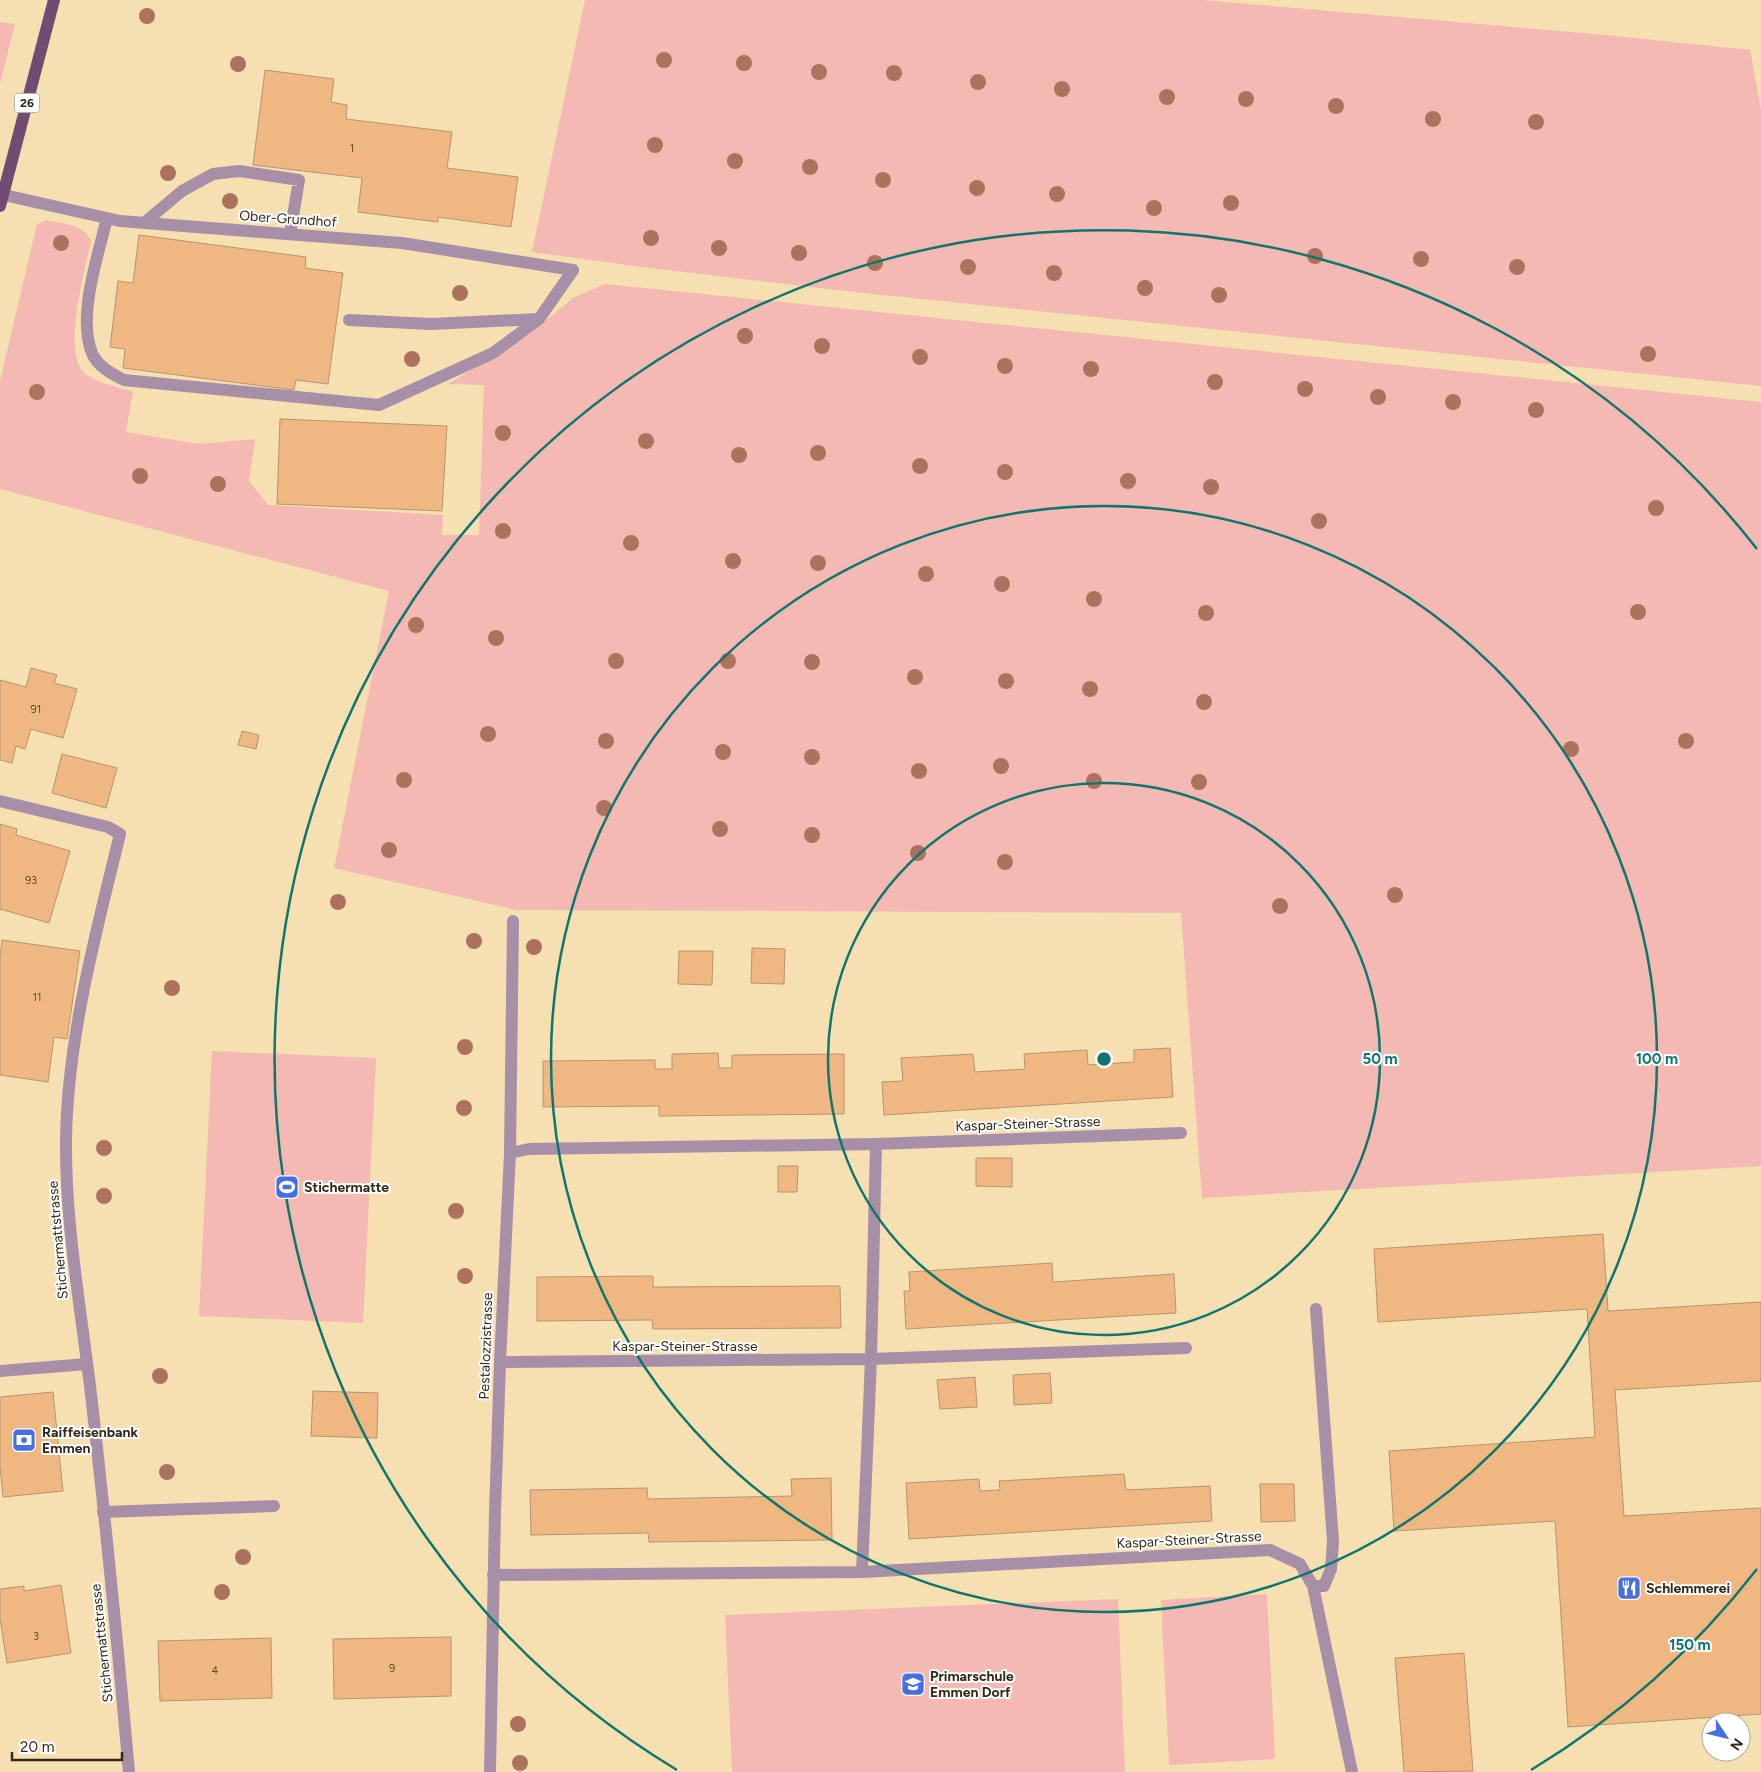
<svg xmlns="http://www.w3.org/2000/svg" width="1761" height="1772" font-family="Figtree,sans-serif">
<rect width="100%" height="100%" fill="#f6e0b1"/>
<!-- green -->
<path fill="#f3b9b2" d="M585,0H1203L1606,35L1750,50L1761,109V386L845,291L642,267L532,252Z
M0,22L15,24L0,84Z
M46,220C62,224 84,223 91,241C85,269 63,349 83,372C91,381 121,388 133,392L126,432L199,444L255,439L249,481L268,505L443,515L442,535H479L484,385L448,384L529,334L573,298L605,284L1761,402V1166L1202,1198L1181,913L516,910L334,868L389,591L0,489V381L37,224Z
M212,1051L376,1058L363,1323L199,1316Z
M1267,1594L1275,1759L1169,1765L1161,1600Z
M1118,1599L1125,1772H732L725,1615Z"/>
<!-- building -->
<path fill="#efb882" stroke="#b7936f" d="M265,70L334,79L331,102L347,105L346,119L452,132L447,168L518,177L511,227L438,217V222L358,212L362,178L253,165Z
M139,235L306,257L305,268L343,273L328,384L296,380L294,390L123,368L125,349L110,347L118,281L133,283Z
M280,419L447,426L442,511L277,504Z
M31,668L57,675L54,683L77,689L63,738L31,729L25,749L16,746L12,763L0,760V680L26,687Z
M242,731L259,735L256,749L238,745Z
M62,754L117,768L106,808L52,793Z
M0,824L17,829L16,835L70,851L49,923L0,909Z
M2,940L80,951L67,1039L54,1037L48,1082L0,1075V957Z
M752,948L785,949L784,984L751,983Z
M679,951H713L712,985L678,984Z
M1170,1048L1173,1097L884,1115L882,1082L903,1081L901,1058L973,1054L975,1072L1025,1069L1024,1054L1087,1050L1088,1065L1134,1062V1050Z
M718,1053L719,1068H732V1055L844,1054V1114L659,1116V1106L543,1107V1061L655,1060V1069H672V1054Z
M976,1158H1012V1187L976,1186Z
M778,1166H798L797,1192H778Z
M1603,1234L1608,1311L1761,1302V1381L1615,1390L1624,1516L1761,1508V1714L1568,1727L1555,1521L1394,1531L1389,1451L1595,1437L1587,1309L1378,1322L1374,1249Z
M1052,1263L1053,1282L1174,1274L1176,1313L906,1329L904,1291H910L909,1272Z
M653,1276V1287L840,1286L841,1328L653,1329L652,1320L537,1321V1277Z
M1050,1373L1052,1403L1014,1405L1013,1375Z
M975,1377L977,1407L940,1409L937,1380Z
M313,1391L378,1393L377,1438L311,1436Z
M53,1392L63,1491L3,1497L0,1467V1397Z
M1124,1474L1126,1490L1210,1486L1212,1521L909,1539L906,1483L979,1479L980,1491L1000,1490L999,1481Z
M831,1478L832,1540L649,1542L648,1533L531,1535L530,1490L647,1488L648,1499L792,1496L791,1479Z
M1260,1484H1294L1295,1521L1261,1522Z
M61,1585L71,1653L7,1663L0,1619V1589L24,1586V1591Z
M451,1637V1696L334,1699L333,1639Z
M271,1638L272,1698L160,1701L158,1641Z
M1464,1653L1473,1771L1404,1772L1395,1658Z"/>
<g fill="none" stroke-linecap="round" stroke-linejoin="round">
<!-- service -->
<path stroke="#a790a7" stroke-width="12" d="M0,194L120,221L402,243L573,270L539,319L493,353L379,405L124,380C112,374 97,366 92,353C77,316 98,256 107,218
M144,223L182,191L213,174L239,171L299,180L290,234
M349,320L431,324L539,319
M103,1512L274,1506
M1270,1550L1300,1564L1313,1586L1352,1772
M1313,1586H1324L1331,1569L1333,1541L1316,1309"/>
<!-- minor -->
<path stroke="#a790a7" stroke-width="12" d="M0,801L108,827L120,834C96,933 68,1035 66,1138C65,1227 82,1314 92,1403C106,1526 118,1649 129,1772
M510,1153L529,1149L876,1144L1181,1133
M500,1362L871,1359L1186,1348
M0,1371L87,1364
M862,1572L871,1359L876,1144
M493,1575L862,1572L1270,1550
M490,1772L495,1512L500,1362L510,1153L513,921"/>
<!-- primary -->
<path stroke="#724b73" stroke-width="12" d="M0,206L54,0"/>
</g>
<!-- trees -->
<g fill="#ad725d">
<circle cx="147" cy="16" r="8"/>
<circle cx="664" cy="60" r="8"/>
<circle cx="744" cy="63" r="8"/>
<circle cx="238" cy="64" r="8"/>
<circle cx="819" cy="72" r="8"/>
<circle cx="894" cy="73" r="8"/>
<circle cx="978" cy="82" r="8"/>
<circle cx="1062" cy="89" r="8"/>
<circle cx="1167" cy="97" r="8"/>
<circle cx="1246" cy="99" r="8"/>
<circle cx="1336" cy="106" r="8"/>
<circle cx="1433" cy="119" r="8"/>
<circle cx="1536" cy="122" r="8"/>
<circle cx="655" cy="145" r="8"/>
<circle cx="735" cy="161" r="8"/>
<circle cx="810" cy="167" r="8"/>
<circle cx="168" cy="173" r="8"/>
<circle cx="883" cy="180" r="8"/>
<circle cx="977" cy="188" r="8"/>
<circle cx="1057" cy="194" r="8"/>
<circle cx="230" cy="201" r="8"/>
<circle cx="1231" cy="203" r="8"/>
<circle cx="1154" cy="208" r="8"/>
<circle cx="651" cy="238" r="8"/>
<circle cx="61" cy="243" r="8"/>
<circle cx="719" cy="248" r="8"/>
<circle cx="799" cy="253" r="8"/>
<circle cx="1315" cy="256" r="8"/>
<circle cx="1421" cy="259" r="8"/>
<circle cx="875" cy="263" r="8"/>
<circle cx="968" cy="267" r="8"/>
<circle cx="1517" cy="267" r="8"/>
<circle cx="1054" cy="273" r="8"/>
<circle cx="1145" cy="288" r="8"/>
<circle cx="460" cy="293" r="8"/>
<circle cx="1219" cy="295" r="8"/>
<circle cx="745" cy="336" r="8"/>
<circle cx="822" cy="346" r="8"/>
<circle cx="1648" cy="354" r="8"/>
<circle cx="920" cy="357" r="8"/>
<circle cx="412" cy="359" r="8"/>
<circle cx="1005" cy="366" r="8"/>
<circle cx="1091" cy="369" r="8"/>
<circle cx="1215" cy="382" r="8"/>
<circle cx="1305" cy="389" r="8"/>
<circle cx="37" cy="392" r="8"/>
<circle cx="1378" cy="397" r="8"/>
<circle cx="1453" cy="402" r="8"/>
<circle cx="1536" cy="410" r="8"/>
<circle cx="503" cy="433" r="8"/>
<circle cx="646" cy="441" r="8"/>
<circle cx="818" cy="453" r="8"/>
<circle cx="739" cy="455" r="8"/>
<circle cx="920" cy="466" r="8"/>
<circle cx="1005" cy="472" r="8"/>
<circle cx="140" cy="476" r="8"/>
<circle cx="1128" cy="481" r="8"/>
<circle cx="218" cy="484" r="8"/>
<circle cx="1211" cy="487" r="8"/>
<circle cx="1656" cy="508" r="8"/>
<circle cx="1319" cy="521" r="8"/>
<circle cx="503" cy="531" r="8"/>
<circle cx="631" cy="543" r="8"/>
<circle cx="733" cy="561" r="8"/>
<circle cx="818" cy="563" r="8"/>
<circle cx="926" cy="574" r="8"/>
<circle cx="1002" cy="584" r="8"/>
<circle cx="1094" cy="599" r="8"/>
<circle cx="1638" cy="612" r="8"/>
<circle cx="1206" cy="613" r="8"/>
<circle cx="416" cy="625" r="8"/>
<circle cx="496" cy="638" r="8"/>
<circle cx="616" cy="661" r="8"/>
<circle cx="728" cy="661" r="8"/>
<circle cx="812" cy="662" r="8"/>
<circle cx="915" cy="677" r="8"/>
<circle cx="1006" cy="681" r="8"/>
<circle cx="1090" cy="689" r="8"/>
<circle cx="1204" cy="702" r="8"/>
<circle cx="488" cy="734" r="8"/>
<circle cx="606" cy="741" r="8"/>
<circle cx="1686" cy="741" r="8"/>
<circle cx="1571" cy="749" r="8"/>
<circle cx="723" cy="752" r="8"/>
<circle cx="812" cy="757" r="8"/>
<circle cx="1001" cy="766" r="8"/>
<circle cx="919" cy="771" r="8"/>
<circle cx="404" cy="780" r="8"/>
<circle cx="1094" cy="781" r="8"/>
<circle cx="1199" cy="782" r="8"/>
<circle cx="604" cy="808" r="8"/>
<circle cx="720" cy="829" r="8"/>
<circle cx="812" cy="835" r="8"/>
<circle cx="389" cy="850" r="8"/>
<circle cx="918" cy="853" r="8"/>
<circle cx="1005" cy="862" r="8"/>
<circle cx="1395" cy="895" r="8"/>
<circle cx="338" cy="902" r="8"/>
<circle cx="1280" cy="906" r="8"/>
<circle cx="474" cy="941" r="8"/>
<circle cx="534" cy="947" r="8"/>
<circle cx="172" cy="988" r="8"/>
<circle cx="465" cy="1047" r="8"/>
<circle cx="464" cy="1108" r="8"/>
<circle cx="104" cy="1148" r="8"/>
<circle cx="104" cy="1196" r="8"/>
<circle cx="456" cy="1211" r="8"/>
<circle cx="465" cy="1276" r="8"/>
<circle cx="160" cy="1376" r="8"/>
<circle cx="167" cy="1472" r="8"/>
<circle cx="243" cy="1557" r="8"/>
<circle cx="222" cy="1592" r="8"/>
<circle cx="518" cy="1724" r="8"/>
<circle cx="520" cy="1763" r="8"/>
</g>
<!-- distance rings -->
<g fill="none" stroke="#0f766e" stroke-width="2.5">
<circle cx="1104" cy="1059" r="276"/>
<circle cx="1104" cy="1059" r="553"/>
<path d="M1757 1569A829 829 0 0 1 1531 1770M677 1770A829 829 0 1 1 1757 549"/>
</g>
<!-- icons -->
<defs>
<g id="stadium-square" transform="scale(1.25)"><rect x="-9" y="-9" width="18" height="18" rx="4" fill="#4670e2" stroke="#fff"/><path d="M0-5a6.5 5 0 1 0 0 10a6.5 5 0 1 0 0-10ZM-3.5-1.8h7v3.6h-7Z" fill="#fff"/></g>
<g id="bank-square" transform="scale(1.25)"><rect x="-9" y="-9" width="18" height="18" rx="4" fill="#4670e2" stroke="#fff"/><path d="M-6-4H6V4H-6ZM0-2.3a2.3 2.3 0 1 0 0 4.6a2.3 2.3 0 1 0 0-4.6Z" fill="#fff"/></g>
<g id="restaurant-square" transform="scale(1.25)"><rect x="-9" y="-9" width="18" height="18" rx="4" fill="#4670e2" stroke="#fff"/><path d="M-5-6h1v4h1v-4h1v4h1v-4h1v5L-1.5 .5V6h-2V.5L-5-1ZM5-6V6H3V1.5H1.5Q1.5-4 5-6Z" fill="#fff"/></g>
<g id="school-square" transform="scale(1.25)"><rect x="-9" y="-9" width="18" height="18" rx="4" fill="#4670e2" stroke="#fff"/><path d="M0-5L7-2L0 1L-7-2ZM-4 1L0 2.5L4 1V4Q0 6-4 4Z" fill="#fff"/></g>
</defs>
<g fill-rule="evenodd">
<use href="#stadium-square" x="287" y="1187"/>
<use href="#bank-square" x="24" y="1440"/>
<use href="#restaurant-square" x="1629" y="1588"/>
<use href="#school-square" x="913" y="1684"/>
</g>
<g text-anchor="middle" dominant-baseline="central" stroke-width="4" stroke-linejoin="round" paint-order="stroke">
<!-- number labels -->
<g font-size="11" fill="#614d32">
<text x="352" y="148">1</text>
<text x="36" y="709">91</text>
<text x="31" y="880">93</text>
<text x="37" y="997">11</text>
<text x="36" y="1636">3</text>
<text x="392" y="1668">9</text>
<text x="215" y="1670">4</text>
</g>
<!-- shield labels -->
<rect fill="#fff" stroke="#70695d" stroke-width="1" x="14.5" y="93.5" width="25" height="19" rx="4"/>
<g font-size="12" font-weight="bold" fill="#322917">
<text x="27" y="103">26</text>
</g>
<!-- street labels -->
<g font-size="14" fill="#322917" stroke="#fff">
<text transform="translate(288 219) rotate(4)">Ober-Grundhof</text>
<text transform="translate(1028 1124) rotate(-2)">Kaspar-Steiner-Strasse</text>
<text transform="translate(58 1240) rotate(-95)">Stichermattstrasse</text>
<text transform="translate(486 1346) rotate(-88)">Pestalozzistrasse</text>
<text x="685" y="1346">Kaspar-Steiner-Strasse</text>
<text transform="translate(1189 1540) rotate(-3)">Kaspar-Steiner-Strasse</text>
<text transform="translate(102 1643) rotate(-96)">Stichermattstrasse</text>
</g>
<!-- poi labels -->
<g font-size="14" font-weight="bold" fill="#322917" stroke="#fff" text-anchor="start">
<text x="304" y="1187">Stichermatte</text>
<text x="42" y="1432">Raiffeisenbank<tspan x="42" dy="16">Emmen</tspan></text>
<text x="1646" y="1588">Schlemmerei</text>
<text x="930" y="1676">Primarschule<tspan x="930" dy="16">Emmen Dorf</tspan></text>
</g>
</g>
<circle cx="1104" cy="1059" r="8" fill="#0f766e" stroke="#fff" stroke-width="2.5"/>
<g font-size="15" text-anchor="middle" font-weight="bold" fill="#0f766e" stroke="#fff" stroke-width="4" stroke-linejoin="round" paint-order="stroke">
<text x="1380" y="1064">50 m</text>
<text x="1657" y="1064">100 m</text>
<text x="1690" y="1650">150 m</text>
</g>
<!-- north arrow -->
<g transform="translate(1726 1737) rotate(125)"><circle r="24" fill="#ffffff" stroke="#ada9a2"/>
<path d="M0-4L9 19L0 12L-9 19Z" fill="#4670e2"/>
<text y="-8" font-size="14" font-weight="bold" text-anchor="middle" fill="#322917">N</text>
</g>
<!-- scale -->
<path d="M12 1752v8h110v-8" fill="none" stroke="#322917" stroke-width="2.5"/>
<text x="20" y="1752" font-size="15" fill="#322917" stroke="#ffffff" stroke-width="4" paint-order="stroke">20 m</text>
</svg>
